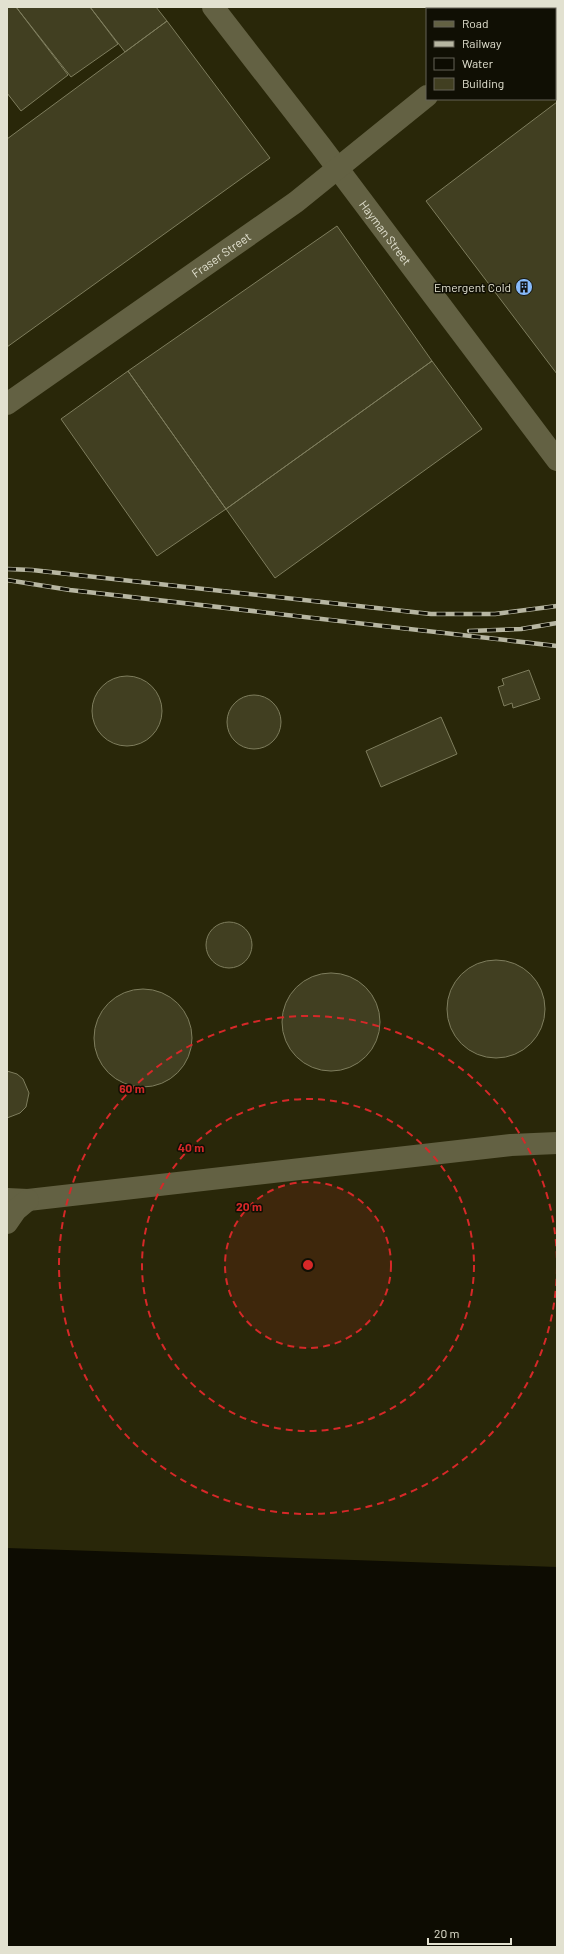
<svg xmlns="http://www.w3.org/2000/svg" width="564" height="1954" font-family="Barlow,sans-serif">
<rect width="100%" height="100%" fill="#292709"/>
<!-- water -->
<path fill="#0d0c02" d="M7,1548L557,1567V1947H7Z"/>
<!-- building -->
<path fill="#413f21" stroke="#7e7d5d" d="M7,7H16L68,75L21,111L7,93Z
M16,7H90L118,44L71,77Z
M90,7H156L167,21L125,52Z
M167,21L270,158L7,347V139Z
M557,102V374L426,201Z
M337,226L432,361L226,509L128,371Z
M432,361L482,429L275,578L226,509Z
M128,371L226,509L157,556L61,419Z
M529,670L540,699L513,708L512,703L504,706L498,687L504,685L502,679Z
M92 711a35 35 0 1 1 70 0a35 35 0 1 1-70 0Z
M227 722a27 27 0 1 1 54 0a27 27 0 1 1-54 0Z
M441,717L457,754L381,787L366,751Z
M206 945a23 23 0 1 1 46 0a23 23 0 1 1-46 0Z
M447 1009a49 49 0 1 1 98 0a49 49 0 1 1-98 0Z
M282 1022a49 49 0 1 1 98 0a49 49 0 1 1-98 0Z
M94 1038a49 49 0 1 1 98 0a49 49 0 1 1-98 0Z
M7,1071L17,1074L23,1079L29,1093L26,1107L20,1113L7,1118Z"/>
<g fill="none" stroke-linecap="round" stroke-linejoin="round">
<!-- minor -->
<g stroke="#636143" stroke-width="22">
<path id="s1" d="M213,7L320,145L557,460"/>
<path d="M533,9L536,7"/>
<path id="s2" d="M7,404L296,202L427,96"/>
<path d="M7,1199L28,1200L511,1145L557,1143"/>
<path d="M7,1223L16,1210L28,1200"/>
</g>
<!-- rail casing -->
<g stroke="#b7b6a2" stroke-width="4.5">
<path id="rail" d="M7,569L32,570L431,614H495L557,606
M7,580L70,590L557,646
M469,631L521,629L557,623"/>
</g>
<!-- rail -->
<use href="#rail" stroke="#100f04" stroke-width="3" stroke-dasharray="9" stroke-linecap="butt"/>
</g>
<!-- distance rings -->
<circle cx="308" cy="1265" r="83" fill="#d62828" fill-opacity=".12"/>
<g fill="none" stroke="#d62828" stroke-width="2" stroke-dasharray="7 5">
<circle cx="308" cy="1265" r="83"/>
<circle cx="308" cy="1265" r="166"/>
<path d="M557 1267A249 249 0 1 1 557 1263"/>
</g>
<!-- icons -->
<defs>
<g id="building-disc" transform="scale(0.9)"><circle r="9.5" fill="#88bbfc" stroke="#100f04"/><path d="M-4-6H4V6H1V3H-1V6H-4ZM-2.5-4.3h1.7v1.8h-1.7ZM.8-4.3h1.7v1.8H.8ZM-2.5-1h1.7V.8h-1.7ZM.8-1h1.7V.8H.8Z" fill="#111"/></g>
</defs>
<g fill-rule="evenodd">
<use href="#building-disc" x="524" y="287"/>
</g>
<g text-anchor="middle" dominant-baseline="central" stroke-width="3" stroke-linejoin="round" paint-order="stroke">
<!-- street labels -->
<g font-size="12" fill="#e2e1d0" stroke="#100f04">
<text stroke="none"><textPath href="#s1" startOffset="284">Hayman Street</textPath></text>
<text stroke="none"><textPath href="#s2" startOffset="261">Fraser Street</textPath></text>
</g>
<!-- poi labels -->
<g font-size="12" fill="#e2e1d0" stroke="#100f04" text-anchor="end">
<text x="511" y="287">Emergent Cold</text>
</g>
</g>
<circle cx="308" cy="1265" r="6" fill="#d62828" stroke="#100f04" stroke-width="2"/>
<g font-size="12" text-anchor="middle" font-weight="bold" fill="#d62828" stroke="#100f04" stroke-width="3" stroke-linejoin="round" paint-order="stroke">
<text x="132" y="1093">60 m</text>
<text x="191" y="1152">40 m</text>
<text x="249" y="1211">20 m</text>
</g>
<!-- border -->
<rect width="564" height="1954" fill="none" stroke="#e2e1d0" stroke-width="16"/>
<!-- legend -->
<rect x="426" y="8" width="130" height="92" fill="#100f04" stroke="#646356"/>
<rect x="434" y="21" width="20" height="6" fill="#636143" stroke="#646356"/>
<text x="462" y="28" font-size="12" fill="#e2e1d0">Road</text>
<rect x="434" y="41" width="20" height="6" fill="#b7b6a2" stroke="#646356"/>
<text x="462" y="48" font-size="12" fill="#e2e1d0">Railway</text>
<rect x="434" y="58" width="20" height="12" fill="#0d0c02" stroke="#646356"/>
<text x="462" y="68" font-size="12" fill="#e2e1d0">Water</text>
<rect x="434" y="78" width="20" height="12" fill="#413f21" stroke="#646356"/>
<text x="462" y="88" font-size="12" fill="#e2e1d0">Building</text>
<!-- scale -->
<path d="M428 1938v6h83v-6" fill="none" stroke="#e2e1d0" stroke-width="2"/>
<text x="434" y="1938" font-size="12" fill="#e2e1d0" stroke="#100f04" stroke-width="3" paint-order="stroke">20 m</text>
</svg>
